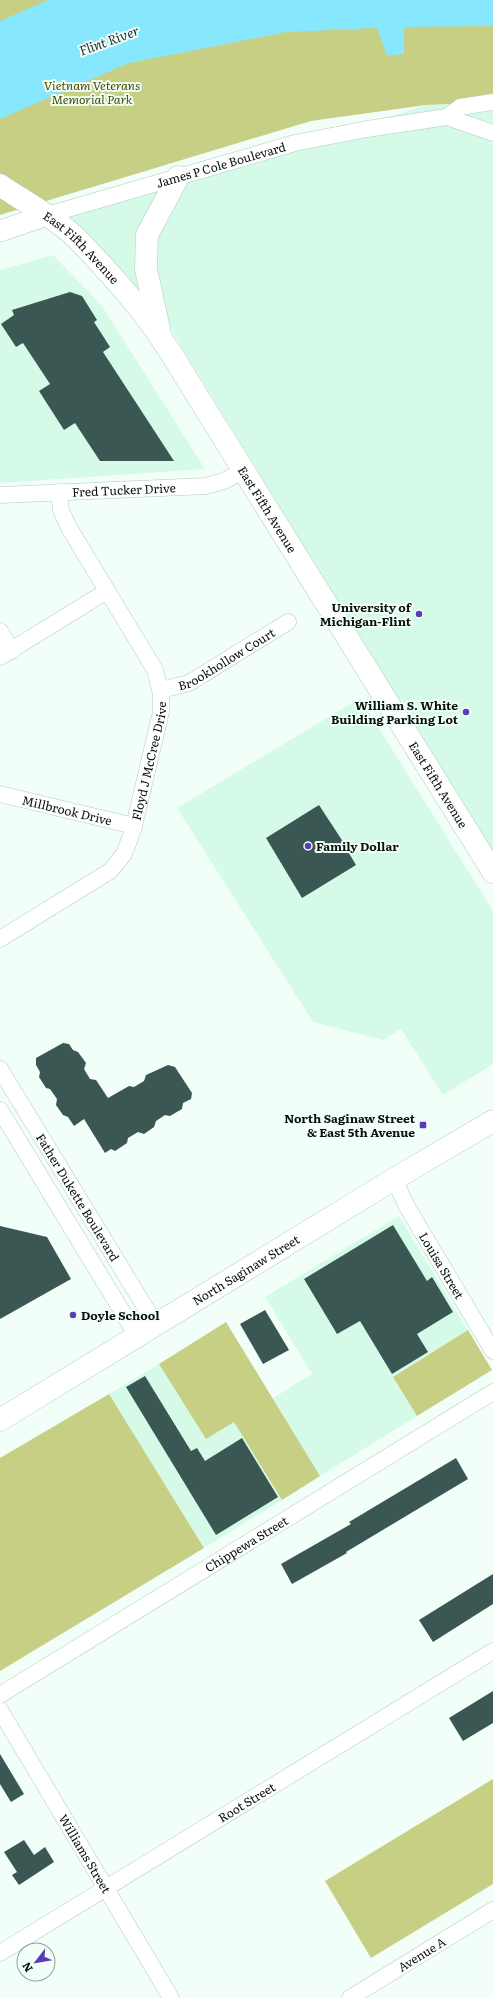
<svg xmlns="http://www.w3.org/2000/svg" width="493" height="1998" font-family="Literata,serif">
<rect width="100%" height="100%" fill="#f2fef8"/>
<!-- built -->
<path fill="#d5fae8" d="M493,98V854L165,320L67,218L214,174L426,105Z
M53,255L102,306L205,469L0,483V270Z
M360,698L493,911V1064L443,1095L401,1029L383,1040L313,1022L177,808Z
M399,1216L468,1330L393,1377L417,1416L320,1476L273,1398L312,1374L265,1297Z
M159,1364L206,1438L234,1421L282,1500L204,1548L109,1394Z"/>
<!-- green -->
<path fill="#c7cf84" d="M0,0H493V102L426,105L311,121L0,215Z
M226,1322L320,1476L282,1500L234,1422L206,1439L159,1364Z
M468,1330L492,1370L417,1416L393,1377Z
M109,1394L204,1548L0,1671V1458Z
M493,1779V1884L371,1958L325,1881Z"/>
<!-- water -->
<path fill="#87e7fc" d="M48,0H493V26L404,27V54L387,56L377,28L287,32L129,63L0,119V21Z"/>
<!-- building -->
<path fill="#3a5754" d="M70,292L82,296L97,320L94,322L110,347L103,352L174,461H100L75,423L64,430L39,391L50,384L23,343L16,347L1,324L14,315L12,310Z
M319,805L351,854L350,855L356,865L302,898L266,838Z
M63,1043L69,1044L73,1050L78,1052L86,1063L84,1069L90,1079L96,1080L108,1098L129,1086L134,1087L144,1081L146,1075L168,1065L175,1067L192,1093L191,1099L183,1103L182,1109L170,1116L165,1115L156,1121L154,1127L144,1134L138,1132L128,1138L127,1143L115,1151L111,1149L105,1153L84,1119L74,1126L68,1117L63,1115L56,1105L57,1099L50,1089L46,1088L39,1077L40,1072L36,1065V1058Z
M393,1225L427,1281L432,1277L453,1312L417,1334L428,1352L392,1374L360,1321L337,1334L304,1279Z
M0,1226L47,1237L71,1279L0,1319Z
M265,1310L289,1350L263,1364L240,1324Z
M145,1376L191,1451L197,1448L205,1461L242,1438L278,1497L216,1535L126,1387Z
M456,1458L468,1479L346,1552L347,1553L292,1584L281,1564L351,1524L349,1522Z
M493,1574V1604L433,1642L419,1620Z
M493,1691V1723L463,1741L449,1718Z
M0,1754L24,1794L11,1802L0,1784Z
M24,1840L34,1855L45,1847L54,1862L19,1885L12,1875L17,1872L4,1852Z"/>
<g fill="none" stroke-linecap="round" stroke-linejoin="round">
<!-- minor casing -->
<g stroke="#b0ccbd" stroke-width="17">
<g id="minor">
<path d="M447,117L460,107L493,102"/>
<path id="s1" d="M47,215L295,143L367,129L447,117L493,133"/>
<path id="s2" d="M0,495L206,486L224,481L244,470"/>
<path d="M0,631L12,651"/>
<path d="M0,657L107,591"/>
<path id="s3" d="M161,690L189,683L288,622"/>
<path id="s4" d="M0,794L134,826"/>
<path id="s5" d="M0,939L110,871L124,854L133,830L161,712V694L155,670L68,526L61,510L59,492"/>
<path id="s6" d="M0,1069L156,1325"/>
<path d="M0,1110L137,1336"/>
<path id="s7" d="M394,1179L407,1207L493,1351"/>
<path id="s8" d="M0,1695L493,1392"/>
<path id="s9" d="M0,1710L171,1998"/>
<path id="s10" d="M0,1953L493,1651"/>
<path id="s11" d="M350,1998L493,1910"/>
</g>
</g>
<!-- tertiary casing -->
<g stroke="#b0ccbd" stroke-width="22">
<path id="tertiary" d="M0,231L47,215"/>
</g>
<!-- secondary casing -->
<g stroke="#b0ccbd" stroke-width="23">
<g id="secondary">
<path id="s12" d="M0,185C26,203 63,222 84,246C104,267 124,289 142,312C159,334 174,357 188,381L493,872"/>
<path d="M159,329L146,269L147,235L178,177"/>
<path id="s13" d="M0,1420L394,1179L493,1121"/>
</g>
</g>
<!-- minor -->
<use href="#minor" stroke="#fff" stroke-width="16"/>
<!-- tertiary -->
<use href="#tertiary" stroke="#fff" stroke-width="21"/>
<!-- secondary -->
<use href="#secondary" stroke="#fff" stroke-width="22"/>
</g>
<!-- markers -->
<g fill="#5a3db5" stroke="#f2fef8" stroke-width="1.5">
<circle cx="419" cy="614" r="4"/>
<circle cx="466" cy="712" r="4"/>
<circle cx="308" cy="846" r="4"/>
<rect x="419" y="1121" width="8" height="8" rx="2"/>
<circle cx="73" cy="1315" r="4"/>
</g>
<g text-anchor="middle" dominant-baseline="central" stroke-width="4" stroke-linejoin="round" paint-order="stroke">
<!-- park labels -->
<g font-size="12" font-style="italic" fill="#484d01" stroke="#f2fef8">
<text x="92" y="85">Vietnam Veterans<tspan x="92" dy="14">Memorial Park</tspan></text>
</g>
<!-- street labels -->
<g font-size="12" fill="#07100c" stroke="#f2fef8">
<text stroke="none"><textPath href="#s1" startOffset="181">James P Cole Boulevard</textPath></text>
<text stroke="none"><textPath href="#s12" startOffset="103">East Fifth Avenue</textPath></text>
<text stroke="none"><textPath href="#s2" startOffset="124">Fred Tucker Drive</textPath></text>
<text stroke="none"><textPath href="#s12" startOffset="426">East Fifth Avenue</textPath></text>
<text stroke="none"><textPath href="#s3" startOffset="73">Brookhollow Court</textPath></text>
<text stroke="none"><textPath href="#s5" startOffset="248">Floyd J McCree Drive</textPath></text>
<text stroke="none"><textPath href="#s12" startOffset="750">East Fifth Avenue</textPath></text>
<text stroke="none"><textPath href="#s4" startOffset="69">Millbrook Drive</textPath></text>
<text stroke="none"><textPath href="#s6" startOffset="150">Father Dukette Boulevard</textPath></text>
<text stroke="none"><textPath href="#s7" startOffset="99">Louisa Street</textPath></text>
<text stroke="none"><textPath href="#s13" startOffset="288">North Saginaw Street</textPath></text>
<text stroke="none"><textPath href="#s8" startOffset="289">Chippewa Street</textPath></text>
<text stroke="none"><textPath href="#s10" startOffset="289">Root Street</textPath></text>
<text stroke="none"><textPath href="#s9" startOffset="167">Williams Street</textPath></text>
<text stroke="none"><textPath href="#s11" startOffset="84">Avenue A</textPath></text>
</g>
<!-- poi labels -->
<g font-size="12" font-weight="bold" fill="#07100c" stroke="#f2fef8" text-anchor="end">
<text x="411" y="607">University of<tspan x="411" dy="14">Michigan-Flint</tspan></text>
<text x="458" y="705">William S. White<tspan x="458" dy="14">Building Parking Lot</tspan></text>
<text x="316" y="846" text-anchor="start">Family Dollar</text>
<text x="415" y="1118">North Saginaw Street<tspan x="415" dy="14">&amp; East 5th Avenue</tspan></text>
<text x="81" y="1315" text-anchor="start">Doyle School</text>
</g>
<!-- water labels -->
<g font-size="13" font-style="italic" fill="#193035" stroke="#f2fef8">
<text transform="translate(109 40) rotate(-20)">Flint River</text>
</g>
</g>
<!-- north arrow -->
<g transform="translate(36 1962) rotate(239)"><circle r="19" fill="#f2fef8" stroke="#949f9a"/>
<path d="M0-3L7 15L0 10L-7 15Z" fill="#5a3db5"/>
<text y="-6" font-size="11" font-weight="bold" text-anchor="middle" fill="#07100c">N</text>
</g>
</svg>
